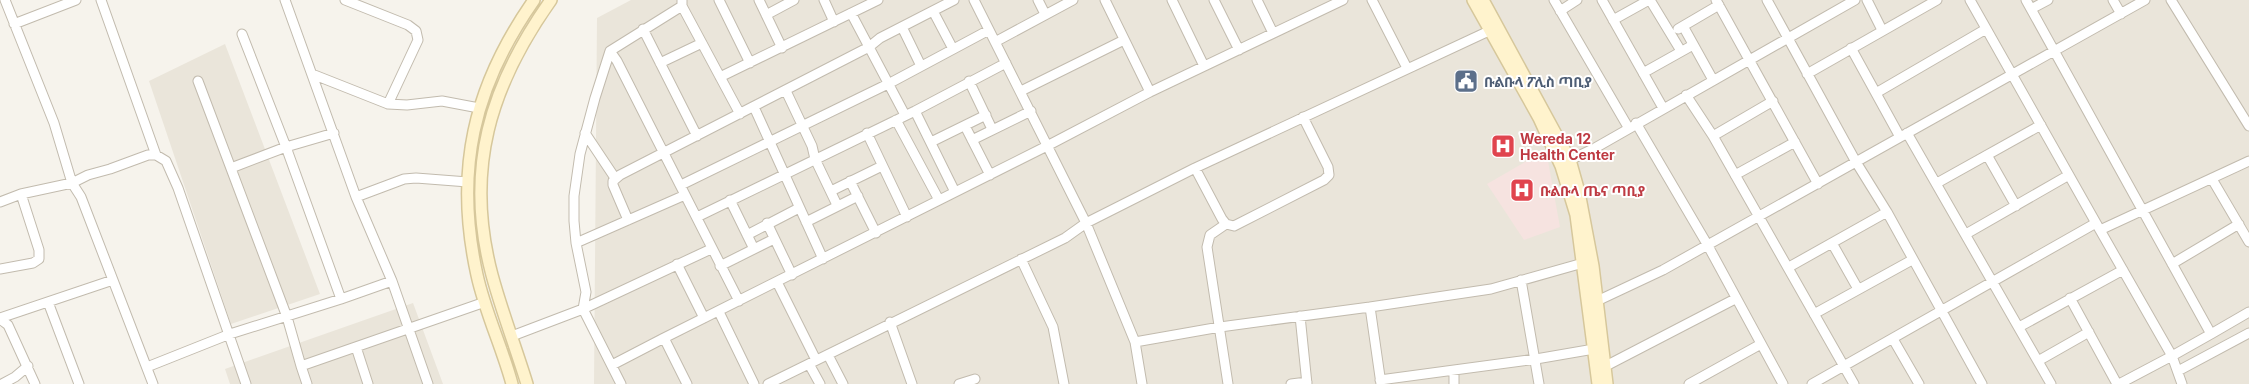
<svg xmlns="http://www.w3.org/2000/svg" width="2249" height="384" font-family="Inter,'Noto Sans Ethiopic',sans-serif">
<rect width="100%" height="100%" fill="#f6f3ec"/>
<!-- residential -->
<path fill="#eae5da" d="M631,0H2249V384H594L597,18Z
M225,44L320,294L231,324L149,81Z
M413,303L443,384H230L225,369Z"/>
<!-- medical -->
<path fill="#f6e3e0" d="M1546,150L1560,227L1524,240L1487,184Z"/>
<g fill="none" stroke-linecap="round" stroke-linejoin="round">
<!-- street casing -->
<g stroke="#c2bbae" stroke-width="11">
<path id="street" d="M5,0L54,123L72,183L81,197L153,384
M101,0L156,155
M285,0L356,197L392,281L428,384
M345,0L408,25L416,31L418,40L388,104
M682,0V6L740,114
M719,0L750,63
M759,0L782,48
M824,0L834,22
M974,0L1086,223L1135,342L1142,384
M1038,0L1045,14
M1105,0L1150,92
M1172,0L1204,66
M1214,0L1239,50
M1257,0L1273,33
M1372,0L1407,68
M1554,0L1628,127
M1602,0L1663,108
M1650,0L1681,51
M1716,0L1818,184
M1767,0L1856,162L1887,212L1982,384
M1867,0L1882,30
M1970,0L2096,223
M2026,0L2211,334L2172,356L2100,230
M2113,0L2121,14
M2171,0L2249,126
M2031,9L2048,0
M933,11L953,49
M1560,11L1577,0
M851,13L905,115
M766,15L794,0
M1613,20L1649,0
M14,24L76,0
M1683,26L1713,80
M902,27L921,66
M643,29L697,136
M1678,29L1719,5
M995,42L1073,0
M1851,48L1900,137
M610,51L617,61L739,301
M660,63L702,43
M1643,73L1693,45
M312,74L388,104L407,105L442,101L479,108
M1807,74L1937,0
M720,77L878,0
M198,81L287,317L301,366L485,302
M969,81L992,129
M786,91L812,146L815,159L837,205
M1021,91L1124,40
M1876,93L1986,29
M1686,95L1713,136L1854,384
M754,107L823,259
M915,111L955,192
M896,120L939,200
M1636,123L1707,244L1783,384
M965,126L990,175
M585,133L615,178
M867,133L907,217
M1907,133L2051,384
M1713,136L1773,101
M972,140L1031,111
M931,142L986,115
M1987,155L2016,206
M1570,160L1595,148L1855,0
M231,168L286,147L242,34
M1195,168L1222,219L1226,224L1234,226L1324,180L1329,175L1328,167L1303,117
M1735,175L1795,142
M2212,179L2249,242
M850,181L876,233
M1937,183L2041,125
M681,185L890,83L989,30
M831,191L882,166
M356,197L404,179L416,178L468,182
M730,200L754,249
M0,202L21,194L72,183L88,175L110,169L148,155H156L166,161L178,188L246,384
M697,217L915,111L1006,63
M628,220L613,185V181L620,175L869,47L880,38L954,0
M806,222L858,196
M767,223L792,275
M1226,224L1210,235L1207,247L1228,384
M1966,234L2069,175
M747,235L799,208
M576,243L685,195
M1832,243L1858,289
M1021,259L1053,327L1064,384
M677,264L704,318
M2172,264L2239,224
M720,266L774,239
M1789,267L1887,212
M0,269L33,263L39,259V250L21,194
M1521,280L1539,384
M777,282L816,360
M2070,298L2117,384
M341,299L392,281
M1597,301L1663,270L2145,0
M48,302L79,384
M1370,307L1381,384
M719,312L754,384
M1814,314L1912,260
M1300,316L1307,384
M0,318L113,280
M0,319L8,325L35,384
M890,322L912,384
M2019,327L2123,270
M2211,334L2249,312
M512,336L583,309L711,249
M664,338L1047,146L1150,92L1343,0
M1893,339L1919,384
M1135,342L1220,327L1370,307L1491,289L1583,263
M356,347L368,384
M828,355L843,384
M2038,361L2089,332
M809,364L820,384
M612,365L664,338L687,384
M301,366L307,384
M147,367L230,334L341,299L286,147L334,133
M1600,369L1735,299
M1454,370V384
M2178,371L2249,333
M1380,380L1536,359L1594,349
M2,384L15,377L28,366
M621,384L583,309L586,292L576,243L574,221V196L580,154L595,98L610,51L682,6
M768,384L1065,238L1086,223L1195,168L1491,30
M959,384L975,379
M1291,384L1307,382
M1689,384L1761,344
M1812,384L2096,223L2100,230L2249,161
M2119,384L2172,356L2182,384"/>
</g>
<!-- secondary casing -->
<g stroke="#d6c79b" stroke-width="14">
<path id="secondary" d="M1473,0L1539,118L1561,166L1576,215L1598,384
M1483,0L1570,160L1579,192L1593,266L1607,384
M512,384C502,347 485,312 477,275C454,171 473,87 534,0
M527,384C516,348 502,312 492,275C464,170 490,86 551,0"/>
</g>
<!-- street -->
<use href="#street" stroke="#fff" stroke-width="9"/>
<!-- secondary -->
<use href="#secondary" stroke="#fff3cd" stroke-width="11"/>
</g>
<!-- icons -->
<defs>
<g id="civic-square" transform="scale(1.25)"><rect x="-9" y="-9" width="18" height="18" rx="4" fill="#5c6f8a" stroke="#fff"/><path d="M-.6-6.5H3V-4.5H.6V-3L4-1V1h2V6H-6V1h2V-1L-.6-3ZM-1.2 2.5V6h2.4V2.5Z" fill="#fff"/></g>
<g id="hospital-square" transform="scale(1.25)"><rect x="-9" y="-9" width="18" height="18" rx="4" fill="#e0444e" stroke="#fff"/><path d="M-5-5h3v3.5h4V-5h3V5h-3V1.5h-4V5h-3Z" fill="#fff"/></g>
</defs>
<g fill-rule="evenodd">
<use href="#civic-square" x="1466" y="81"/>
<use href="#hospital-square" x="1503" y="146"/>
<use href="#hospital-square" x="1522" y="190"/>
</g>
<g text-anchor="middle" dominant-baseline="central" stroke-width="4" stroke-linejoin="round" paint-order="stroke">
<!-- service labels -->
<g font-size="14" font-weight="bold" fill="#4e5e75" stroke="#fff" text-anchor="start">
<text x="1484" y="81">ቡልቡላ ፖሊስ ጣቢያ</text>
</g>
<!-- health labels -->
<g font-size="14" font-weight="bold" fill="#be3a42" stroke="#fff" text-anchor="start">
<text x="1520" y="138">Wereda 12<tspan x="1520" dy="16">Health Center</tspan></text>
<text x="1540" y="190">ቡልቡላ ጤና ጣቢያ</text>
</g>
</g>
</svg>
